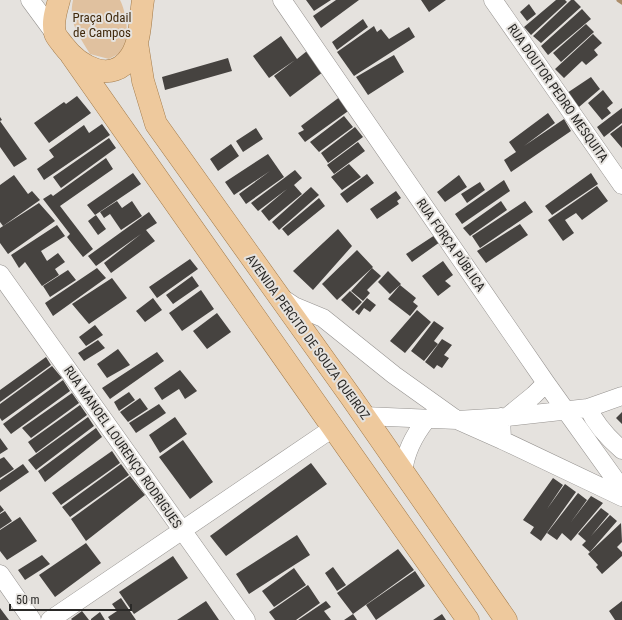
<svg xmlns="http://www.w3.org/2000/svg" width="622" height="620" font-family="'Roboto Condensed',sans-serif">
<rect width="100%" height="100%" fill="#e5e2de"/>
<!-- green -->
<path fill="#e0c19f" d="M73,0H120C126,11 132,43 120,53C117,55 112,57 109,59L90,54C79,35 68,23 73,0Z"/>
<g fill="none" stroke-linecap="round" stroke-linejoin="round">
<!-- stream -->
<path stroke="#ac8d6a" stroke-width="5" d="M619,0L622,2"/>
</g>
<!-- building -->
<path fill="#464340" d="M306,0H331L314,11Z
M336,0H359L321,28L313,16Z
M421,0H446L429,12Z
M556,0H565L567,2L531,35L524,27Z
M571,0H574L581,7L541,43L533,36Z
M529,4L536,14L527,21L520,12Z
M582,9L591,19L548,55L541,46Z
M363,19L368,27L337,50L332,42Z
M586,24L594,32L561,62L553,53Z
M374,26L377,32L381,29L389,39L409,27L415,37L354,76L337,52Z
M593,34L602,43L594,50L598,55L586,65L582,61L564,78L555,69Z
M281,36L297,59L307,51L323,72L290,97L274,76L295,60L269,78L253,56Z
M394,55L404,72L368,95L356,77Z
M228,58L232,71L165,90L162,77Z
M591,77L600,89L579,107L567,93Z
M603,90L613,103L607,108L611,113L602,120L588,103Z
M77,96L91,113L49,143L34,123L64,102L66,104Z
M341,96L351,109L305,142L298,133L304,130L301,126Z
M622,108V123L604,137L597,127Z
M548,113L555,123L524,146L564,119L571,131L511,172L504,160L516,152L509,142Z
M344,116L353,127L319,152L310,142Z
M0,117L2,120L0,121L27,159L14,167L0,147Z
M102,124L110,135L44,180L37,169L54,157L49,150L84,125L89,133Z
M622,125V148L610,134Z
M355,127L363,137L328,163L321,153Z
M256,128L263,139L243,152L236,141Z
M109,138L116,148L61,188L53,177Z
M358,142L365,151L334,174L327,165Z
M231,144L239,156L218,171L210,159Z
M268,154L284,177L246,204L239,194L270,171L234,195L225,182Z
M106,158L113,169L60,206L93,249L83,257L67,237L70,234L43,199L51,194L53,196Z
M349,164L361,177L342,190L331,177Z
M295,170L302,178L294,185L302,194L269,221L261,211L287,189L258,211L251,203Z
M133,173L141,184L95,215L87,205Z
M591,173L598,184L552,215L545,206Z
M367,174L374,183L347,203L340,194Z
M14,175L28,194L32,191L40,200L3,226L0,222V185Z
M459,175L467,187L445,202L437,192Z
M504,180L510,191L462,224L455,214Z
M480,182L485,190L467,203L461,194Z
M597,186L608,201L582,220L576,213L565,220L574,233L563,241L548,220Z
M311,187L319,195L279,230L272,222Z
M396,191L401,198L397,201L399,204L377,219L370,209Z
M319,198L325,206L288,236L282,229Z
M117,201L122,208L132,201L142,216L121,230L110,214L104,218L100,212Z
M501,201L507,210L470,236L463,228Z
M525,201L533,212L480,248L472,236Z
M39,203L55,221L8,254L0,243V228Z
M149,212L157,223L146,230L155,241L111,273L104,263L141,234L96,266L88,256Z
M96,215L106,229L98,235L88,221Z
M520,224L528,235L486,263L477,251Z
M57,225L65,236L41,251L47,261L58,253L65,262L55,269L59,275L42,286L25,262L19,268L11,255Z
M338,229L352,246L313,290L293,271Z
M435,235L440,242L412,262L406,254Z
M357,250L373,267L337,300L322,284Z
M190,259L198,269L157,298L149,287Z
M443,261L453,275L445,281L451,286L438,296L422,276Z
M97,268L106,278L53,316L45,303Z
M372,268L381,276L367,290L370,293L363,301L351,291Z
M68,270L76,280L50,297L43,286Z
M388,271L401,284L390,294L378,282Z
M192,276L199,286L173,304L166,295Z
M112,278L127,298L89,324L72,304Z
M400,285L416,298L413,302L418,306L410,316L388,299Z
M201,290L214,309L182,331L169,313Z
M350,291L362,302L353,311L341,300Z
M153,298L162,310L145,322L136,311Z
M367,298L376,305L370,312L364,308L359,315L355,312Z
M417,310L431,322L405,353L390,341Z
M217,313L231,332L207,349L193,331Z
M434,321L444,328L434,341L438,344L424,361L411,351Z
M95,325L103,335L86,346L79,337Z
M442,339L452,345L444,355L449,358L442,368L437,365L434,369L425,362Z
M98,340L105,348L84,361L78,353Z
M118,349L130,365L107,378L97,364Z
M157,352L164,361L110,399L102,388Z
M46,357L51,365L0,402V390Z
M52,366L62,378L2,421L0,418V404Z
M180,370L197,391L185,399L179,389L162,400L154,388Z
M63,380L70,391L11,434L3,424Z
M129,392L135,400L119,411L114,402Z
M72,393L79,403L31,438L22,428Z
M140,398L148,409L128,422L120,412Z
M159,404L166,413L136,433L129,423Z
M80,405L87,415L36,453L28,442Z
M622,412V424L616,418Z
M88,417L94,426L36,470L28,460Z
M175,417L187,434L160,453L149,435Z
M96,428L102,437L45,482L38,471Z
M0,438L8,449L0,454Z
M183,440L213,482L190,499L159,457Z
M112,451L120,463L61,505L52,493Z
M4,457L14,469L0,478V459Z
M311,463L327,484L226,556L210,536Z
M23,464L29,472L0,492V480Z
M121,464L129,475L70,517L62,507Z
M130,476L145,495L86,541L71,519Z
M553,478L563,485L547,509L565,484L576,492L541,541L530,533L534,527L523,520Z
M578,493L587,500L571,522L591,496L603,503L571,541L562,533L557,540L547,533Z
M0,505L4,510L0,513Z
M601,508L609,514L591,536L610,515L617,521L590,552L582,545L586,541L578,534Z
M5,511L12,521L0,529V514Z
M20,517L37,541L7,560L0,551V530Z
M621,523L622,542L617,547L622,552V556L602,574L596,567L598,565L588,554Z
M297,535L310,555L249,594L236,574Z
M86,543L101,563L55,597L39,575Z
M398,549L414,570L353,614L337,593Z
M42,555L50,564L25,580L18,570Z
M173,556L188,578L134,614L119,592Z
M333,567L346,585L337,591L325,573Z
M294,568L306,585L274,607L262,591Z
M415,571L425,586L376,620L366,605Z
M308,585L320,603L296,620H275L269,612Z
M121,598L136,620H110L108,617L117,611L112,604Z
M206,601L219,620H177Z
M326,601L331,607L324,611L331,620H298Z
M622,601V620H615L609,611Z
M0,608L9,620H0Z
M82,611L89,620H72L71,619Z
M100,612L105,620H91V619Z
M353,614L357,620H344Z
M442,614L446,620H433Z"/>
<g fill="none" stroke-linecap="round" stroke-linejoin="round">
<!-- minor casing -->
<g stroke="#969390" stroke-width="19">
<path id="minor" d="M30,0L55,34
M282,0L546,383L622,489
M493,0L622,185
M0,274L246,620
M282,298L294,306L323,318L394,375L457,420L502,440L501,417
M588,408C596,425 608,438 622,450
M364,416L457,420L507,417L588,408L622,396
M507,417L534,395L546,383
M502,440L622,497
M403,473C405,452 414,435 427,419
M0,574L32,620
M50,620L333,428"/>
</g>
<!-- major casing -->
<g stroke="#a27a49" stroke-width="23">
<path id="major" d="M59,0C56,11 52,22 55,33C56,37 61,42 63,45C79,66 112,86 131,56C141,40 140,19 143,0
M137,43L143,81L156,124L351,397L506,620
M71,55L468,620"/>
</g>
<!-- minor -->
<use href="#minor" stroke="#fff" stroke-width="18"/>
<!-- major -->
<use href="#major" stroke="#eec99d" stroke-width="22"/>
</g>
<g text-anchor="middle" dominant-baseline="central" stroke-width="4" stroke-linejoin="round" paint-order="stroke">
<!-- park labels -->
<g font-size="13" fill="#40290c" stroke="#e5e2de">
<text x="102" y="17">Praça Odail<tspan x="102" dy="15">de Campos</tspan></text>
</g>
<!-- street labels -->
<g font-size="13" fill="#2a2927" stroke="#e5e2de">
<text transform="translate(558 93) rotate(55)">RUA DOUTOR PEDRO MESQUITA</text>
<text transform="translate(451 245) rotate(55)">RUA FORÇA PÚBLICA</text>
<text transform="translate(308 337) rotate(54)">AVENIDA PERCITO DE SOUZA QUEIROZ</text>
<text transform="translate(123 447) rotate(55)">RUA MANOEL LOURENÇO RODRIGUES</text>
</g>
</g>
<!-- scale -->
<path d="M10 604v6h121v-6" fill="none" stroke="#2a2927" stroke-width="2"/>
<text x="16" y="604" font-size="12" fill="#2a2927" stroke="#e5e2de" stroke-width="3" paint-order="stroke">50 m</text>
</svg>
